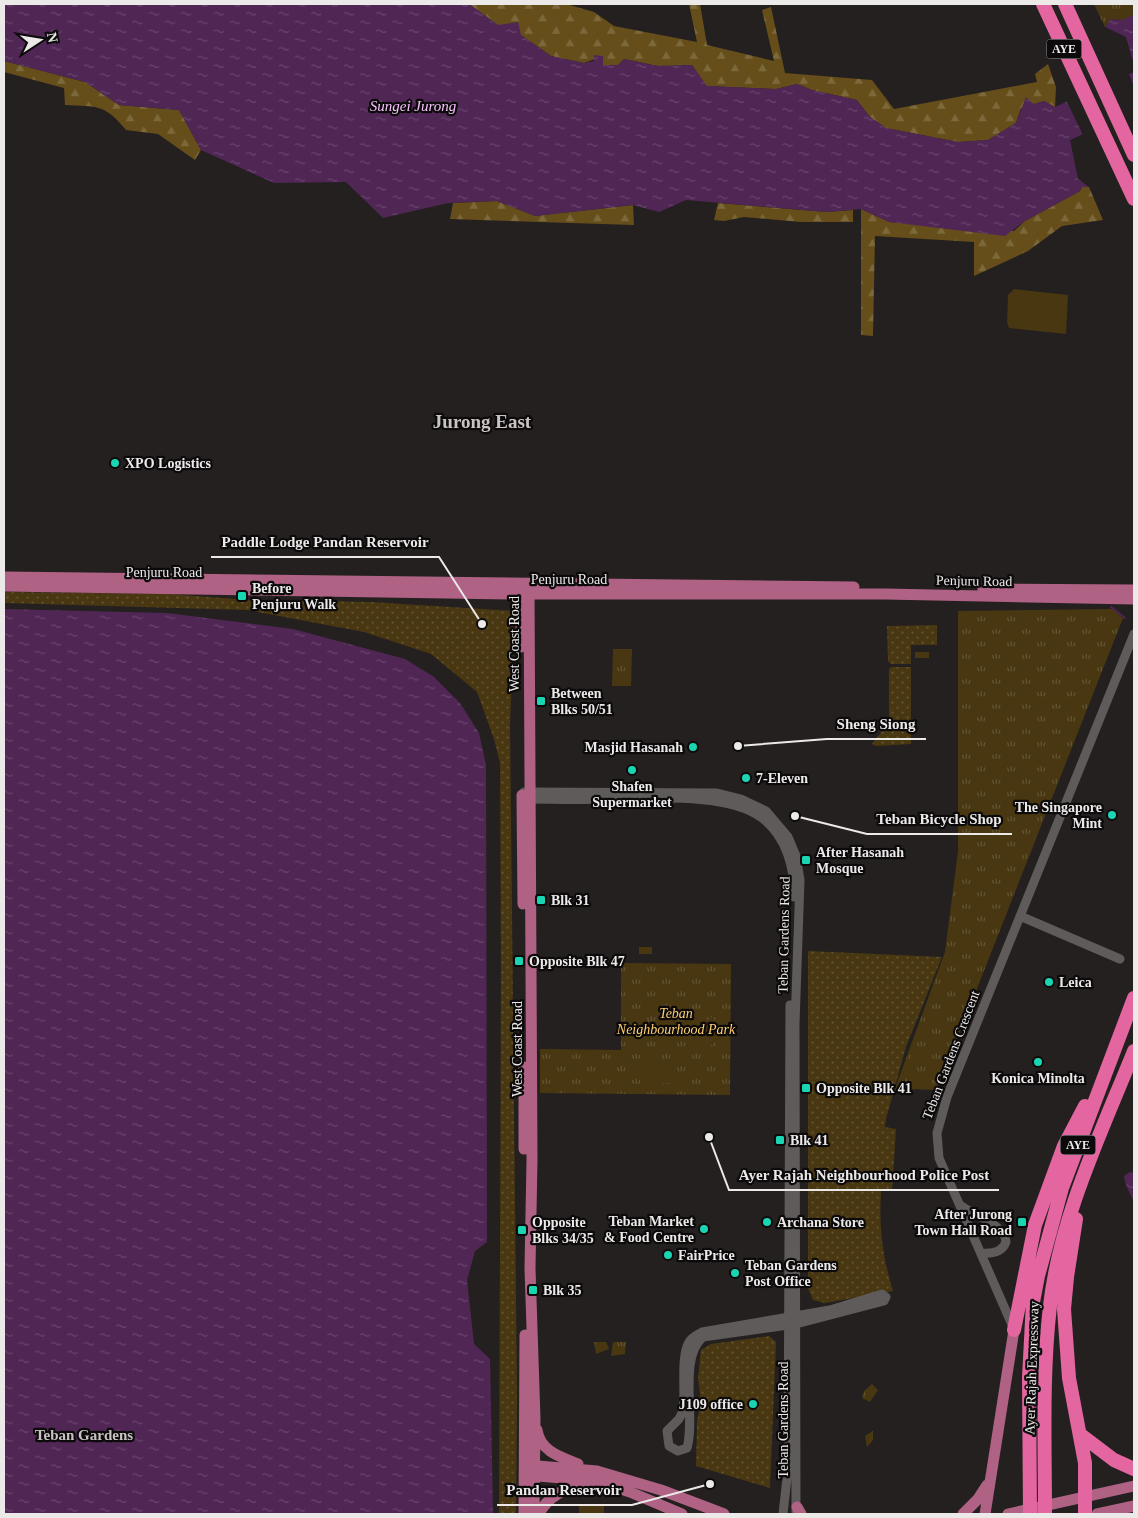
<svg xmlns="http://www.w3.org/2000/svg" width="1138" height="1518" font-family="'Times New Roman',serif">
<defs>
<pattern id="grass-dots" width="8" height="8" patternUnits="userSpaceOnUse" patternTransform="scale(1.25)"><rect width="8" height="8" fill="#483711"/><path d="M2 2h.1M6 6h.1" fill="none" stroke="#635434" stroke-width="1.8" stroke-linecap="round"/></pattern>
<pattern id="forest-firs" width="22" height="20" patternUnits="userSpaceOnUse" patternTransform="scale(1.25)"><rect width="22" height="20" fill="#654e1a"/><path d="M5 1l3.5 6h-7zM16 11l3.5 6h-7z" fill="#7b683b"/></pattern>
<pattern id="park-tufts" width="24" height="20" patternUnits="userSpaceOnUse" patternTransform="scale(1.25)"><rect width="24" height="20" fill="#483711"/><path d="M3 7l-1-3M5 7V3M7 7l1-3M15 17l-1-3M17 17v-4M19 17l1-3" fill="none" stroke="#635434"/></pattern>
<pattern id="water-ripples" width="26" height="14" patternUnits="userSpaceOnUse" patternTransform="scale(1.25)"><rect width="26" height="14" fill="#502655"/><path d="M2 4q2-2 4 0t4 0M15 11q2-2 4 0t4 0" fill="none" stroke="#69466d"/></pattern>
</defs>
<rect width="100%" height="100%" fill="#24201f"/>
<!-- grass -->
<path fill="url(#grass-dots)" d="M4,592L168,594L249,600L371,602L514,611L510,725L517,1395L516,1514H499L501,968L500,763L494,739L477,692L431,654L364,632L248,610L4,603Z
M937,625V645H911V664H891L888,661L887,626Z
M892,667H911V744L876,746L872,744L882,731H889V669Z
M808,951L942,957L906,1047L886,1119L885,1127L896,1129L892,1191H881C879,1228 882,1255 893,1291L825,1303L813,1300L808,1288Z
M769,1336L776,1342L770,1488L696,1466L697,1421L701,1403L698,1378L701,1350L711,1344Z"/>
<!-- forest -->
<path fill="url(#forest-firs)" d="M469,4H566L594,12L614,26L697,42L689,4H700L707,45L774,61L762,10L771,7L785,73L872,80L894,109L1037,82L1035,74L1048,64L1056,87L1055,107L1044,101L1021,108L1016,123L988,140L958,142L886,128L870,117L857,100L812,90L797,84L776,89L706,86L692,65L658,66L624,59L618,65H603V56L584,63L551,56L521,35L498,25Z
M4,61L85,82L119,105L179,110L201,150L195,160L158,134L126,130C104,103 97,107 65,105L64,88L4,72Z
M1082,187H1089L1103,220L1062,226L1028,251L974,276V242L875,236L873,336L861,335V209L889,222L1014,231L1025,221L1080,191Z
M497,201L535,216L633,205L634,225L450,219L453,203Z
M718,203L827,212L853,210V222H801L744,217L724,221L714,220Z"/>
<!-- park -->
<path fill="url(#park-tufts)" d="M1094,4H1134V15L1122,20L1111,19L1105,27Z
M1112,609L1123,618L937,1090L907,1089L893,1094L945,952L958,851V611Z
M613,649H632L631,686H612Z
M621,963L731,964L730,1095L540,1093V1049L621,1050Z
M594,1342H606L609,1349L596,1354Z
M613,1342H626L625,1354L611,1356Z
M872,1384L878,1390L870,1402L862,1398L864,1391Z
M873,1431V1440L867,1447L865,1436Z"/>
<!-- pitch -->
<path fill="#483711" d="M1014,289L1068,295L1066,334L1009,328L1007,322L1008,295Z
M915,652H929V658H915Z
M639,947H652V954H639Z
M711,1017L725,1028L708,1049L694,1038Z
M640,1062H673L672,1083H640Z
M579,1505L604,1506V1514H579Z"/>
<!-- water -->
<path fill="url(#water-ripples)" d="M4,4H469L498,25L518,22L521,35L551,56L584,63L594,61V55L603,56V65H618L624,59L658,66L692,65L707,86L776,89L797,84L812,90L857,100L870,117L886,128L958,142L988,140L1016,123L1026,97L1034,104L1044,101L1055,107L1134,72V111L1070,140L1078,179L1089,187H1082L1080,191L1025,221L1005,236L889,222L861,209L827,212L686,200L659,212L633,205L535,216L497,201L448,203L383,218L346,182L274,183L201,150L179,110L119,105L85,82L4,61Z
M1134,15V64L1126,37L1105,27L1111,19L1122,20Z
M4,609L167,613L293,629L405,659L434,677L460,703L479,733L486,765L487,1242L475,1251L467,1280L474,1344L490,1359L493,1514H4Z
M1130,1172L1134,1173V1203C1131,1193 1125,1187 1124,1176Z"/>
<!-- pier -->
<path fill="#24201f" d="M1128,72L1134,86V114L1084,137L1066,100Z"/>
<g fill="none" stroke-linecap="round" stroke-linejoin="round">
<!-- stream -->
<path stroke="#502655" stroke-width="2" d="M1111,607L1125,618"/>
<!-- minor -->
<path stroke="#605b5b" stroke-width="9" d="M524,792L717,793L741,799L766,811L788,837L796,856L800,880L795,1024L796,1512
M525,799C550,799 576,800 601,799C644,799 728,791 762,818C786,836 795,868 794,897
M1020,916L1120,959
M960,1205C973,1215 1006,1225 1006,1242C1002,1253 991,1254 981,1253
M882,1294L886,1297L884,1301L796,1324L703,1337C678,1358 696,1417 687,1448L678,1451L669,1446L667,1431L679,1419L683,1411C686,1393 680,1357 689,1342C692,1337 697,1335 702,1332L830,1310Z
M1013,1327L939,1158L937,1133L947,1097L1134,634
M783,1514L788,1469L790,1005"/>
<!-- major -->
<path stroke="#af6284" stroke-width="11" d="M4,577L854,587
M4,586L510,594H885L1134,599
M529,587L532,1160L530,1268L535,1419L534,1514
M521,588V647
M983,589L1134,590
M522,795L523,904
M524,1067V1149
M537,1430C540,1451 560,1457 578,1464
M526,1465L597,1471L661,1490L724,1514
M527,1475L596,1481L630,1492L682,1514
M797,1507L801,1514
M524,1514L525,1335
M539,1514C547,1496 571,1485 589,1482
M963,1514L978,1499L987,1485
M985,1514L1014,1330
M1008,1514L1134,1486
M1097,1514L1134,1506"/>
<!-- highway -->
<path stroke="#e466a0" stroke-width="14" d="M1043,4L1134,199
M1065,4L1134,155
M1076,1219L1067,1277L1064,1309L1069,1378L1085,1463V1514
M1014,1330L1035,1225L1064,1146L1085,1106
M1081,1435L1114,1460L1134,1469
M1030,1514L1029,1377L1033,1302L1038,1276L1062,1188L1134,998
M1045,1514C1045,1445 1042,1375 1050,1306C1060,1217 1101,1133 1134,1051"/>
</g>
<!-- markers -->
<g fill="#1ad5b2" stroke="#0c0a0a" stroke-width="2">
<circle cx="115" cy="463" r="5"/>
<rect x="237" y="591" width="10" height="10" rx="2.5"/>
<rect x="536" y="696" width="10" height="10" rx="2.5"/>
<circle cx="693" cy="747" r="5"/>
<circle cx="632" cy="770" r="5"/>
<circle cx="746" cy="778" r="5"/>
<circle cx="1112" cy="815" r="5"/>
<rect x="801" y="855" width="10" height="10" rx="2.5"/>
<rect x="536" y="895" width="10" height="10" rx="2.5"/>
<rect x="514" y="956" width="10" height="10" rx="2.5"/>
<circle cx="1049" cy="982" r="5"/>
<circle cx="1038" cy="1062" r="5"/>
<rect x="801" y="1083" width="10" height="10" rx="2.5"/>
<rect x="775" y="1135" width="10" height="10" rx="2.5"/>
<circle cx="767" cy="1222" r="5"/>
<rect x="1017" y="1217" width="10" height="10" rx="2.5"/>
<circle cx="704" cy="1229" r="5"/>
<rect x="517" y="1225" width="10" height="10" rx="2.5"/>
<circle cx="668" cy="1255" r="5"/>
<circle cx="735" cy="1273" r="5"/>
<rect x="528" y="1285" width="10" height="10" rx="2.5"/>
<circle cx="753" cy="1404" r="5"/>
</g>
<g text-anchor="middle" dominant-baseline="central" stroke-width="4.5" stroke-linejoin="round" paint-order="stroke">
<!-- shield labels -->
<g fill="#0c0a0a" stroke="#a9a6a6" stroke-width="1">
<rect x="1046.5" y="39.5" width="35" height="19" rx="4"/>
<rect x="1060.5" y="1135.5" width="35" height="19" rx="4"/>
</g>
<g font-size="12" font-weight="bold" fill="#ece9e9">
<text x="1064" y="49">AYE</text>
<text x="1078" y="1145">AYE</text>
</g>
<!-- poi labels -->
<g font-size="14" font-weight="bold" fill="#ece9e9" stroke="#0c0a0a" text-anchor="start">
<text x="125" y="463">XPO Logistics</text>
<text x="252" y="588">Before<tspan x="252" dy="16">Penjuru Walk</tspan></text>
<text x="551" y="693">Between<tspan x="551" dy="16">Blks 50/51</tspan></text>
<text x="683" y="747" text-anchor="end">Masjid Hasanah</text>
<text x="756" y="778">7-Eleven</text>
<text x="632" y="786" text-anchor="middle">Shafen<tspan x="632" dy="16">Supermarket</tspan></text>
<text x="1102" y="807" text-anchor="end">The Singapore<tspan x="1102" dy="16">Mint</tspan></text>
<text x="816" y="852">After Hasanah<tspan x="816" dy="16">Mosque</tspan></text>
<text x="551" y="900">Blk 31</text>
<text x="529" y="961">Opposite Blk 47</text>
<text x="1059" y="982">Leica</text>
<text x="1038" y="1078" text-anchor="middle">Konica Minolta</text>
<text x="816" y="1088">Opposite Blk 41</text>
<text x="790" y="1140">Blk 41</text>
<text x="1012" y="1214" text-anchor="end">After Jurong<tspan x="1012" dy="16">Town Hall Road</tspan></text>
<text x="694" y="1221" text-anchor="end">Teban Market<tspan x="694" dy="16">&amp; Food Centre</tspan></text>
<text x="532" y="1222">Opposite<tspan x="532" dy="16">Blks 34/35</tspan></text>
<text x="777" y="1222">Archana Store</text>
<text x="678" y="1255">FairPrice</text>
<text x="745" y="1265">Teban Gardens<tspan x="745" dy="16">Post Office</tspan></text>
<text x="543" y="1290">Blk 35</text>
<text x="743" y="1404" text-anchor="end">J109 office</text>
</g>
<!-- street labels -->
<g font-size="14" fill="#ece9e9" stroke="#0c0a0a">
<text x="164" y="572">Penjuru Road</text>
<text x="569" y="579">Penjuru Road</text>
<text transform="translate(974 581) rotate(1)">Penjuru Road</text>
<text transform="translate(514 644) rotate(-90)">West Coast Road</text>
<text transform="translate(784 935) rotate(-89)">Teban Gardens Road</text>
<text transform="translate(517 1049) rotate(-90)">West Coast Road</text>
<text transform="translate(951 1055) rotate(-69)">Teban Gardens Crescent</text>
<text transform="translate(1032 1368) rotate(-88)">Ayer Rajah Expressway</text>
<text transform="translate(783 1420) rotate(-90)">Teban Gardens Road</text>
</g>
<!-- park labels -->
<g font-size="14" font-style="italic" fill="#fdd072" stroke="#0c0a0a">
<text x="676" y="1013">Teban<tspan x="676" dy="16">Neighbourhood Park</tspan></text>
</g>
<!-- water labels -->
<g font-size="15" font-style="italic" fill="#f7c1fc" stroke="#0c0a0a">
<text x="413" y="106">Sungei Jurong</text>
</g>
<!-- neighbourhood labels -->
<g font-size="15" font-weight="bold" fill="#c9c4c3" stroke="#0c0a0a">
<text x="84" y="1435">Teban Gardens</text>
</g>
<!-- district labels -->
<g font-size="19" font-weight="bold" fill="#c9c4c3" stroke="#0c0a0a">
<text x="482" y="421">Jurong East</text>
</g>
</g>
<!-- callouts -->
<path fill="none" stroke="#ece9e9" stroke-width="2" d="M482 624L439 557H211M738 746L827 739H926M795 816L867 834H1012M709 1137L729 1190H999M710 1484L632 1505H497"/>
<g fill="#ece9e9" stroke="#0c0a0a" stroke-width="2">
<circle cx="482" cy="624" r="5"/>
<circle cx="738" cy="746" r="5"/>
<circle cx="795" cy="816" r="5"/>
<circle cx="709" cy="1137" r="5"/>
<circle cx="710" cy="1484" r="5"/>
</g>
<g font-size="15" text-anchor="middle" font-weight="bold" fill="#ece9e9" stroke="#0c0a0a" stroke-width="4.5" stroke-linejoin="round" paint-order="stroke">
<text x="325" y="547">Paddle Lodge Pandan Reservoir</text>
<text x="876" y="729">Sheng Siong</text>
<text x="939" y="824">Teban Bicycle Shop</text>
<text x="864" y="1180">Ayer Rajah Neighbourhood Police Post</text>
<text x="564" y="1495">Pandan Reservoir</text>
</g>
<!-- border -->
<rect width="1138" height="1518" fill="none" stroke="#ece9e9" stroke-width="10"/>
<!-- north arrow -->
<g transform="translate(40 40) rotate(78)" stroke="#0c0a0a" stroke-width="4" paint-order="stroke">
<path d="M0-4L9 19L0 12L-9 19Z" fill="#ece9e9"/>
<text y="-8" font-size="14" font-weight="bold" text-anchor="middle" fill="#ece9e9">N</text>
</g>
</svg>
